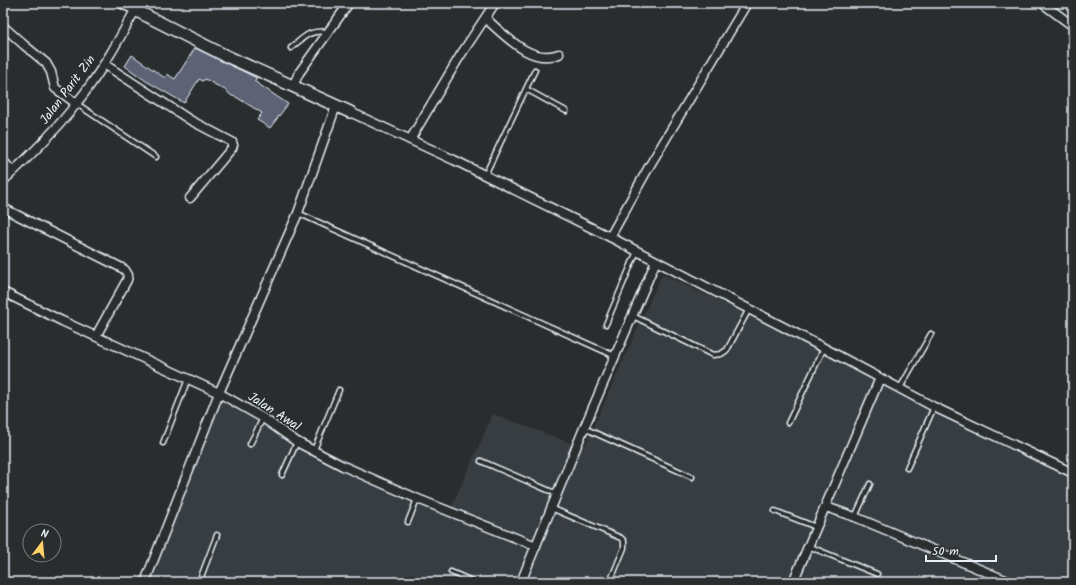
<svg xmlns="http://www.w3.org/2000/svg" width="1076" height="585" font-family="Kalam,sans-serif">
<rect width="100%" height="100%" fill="#2a2d2e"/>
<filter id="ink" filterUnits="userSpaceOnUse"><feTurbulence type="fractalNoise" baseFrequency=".025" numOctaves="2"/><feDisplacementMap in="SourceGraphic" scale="8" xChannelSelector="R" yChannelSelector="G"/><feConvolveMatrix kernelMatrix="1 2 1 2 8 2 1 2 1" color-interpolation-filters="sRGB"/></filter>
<g filter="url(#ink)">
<!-- built -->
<path fill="#393e43" d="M662,274L1071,467L1073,465V582H147L216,400L451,508L493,414L584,448Z"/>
<!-- building -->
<path fill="#5d6475" stroke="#e8f1f8" d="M195,48L257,78L254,81L288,104L270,128L257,120L262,113L236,97L232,96L225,90L205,79L203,81L199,79L184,103L146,81L125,66L132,55L165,78L167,74L175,79Z"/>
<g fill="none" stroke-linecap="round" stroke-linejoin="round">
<!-- lane casing -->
<g stroke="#e8f1f8" stroke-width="7">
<path id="lane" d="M291,48C304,37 310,29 328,32
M526,89L566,111
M77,104L156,157
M485,175L535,70
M298,213L615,356
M633,316L713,355L721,354L727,350L749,309
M606,324L637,251
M900,388L931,334
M788,423L824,348
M584,428L692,477
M163,443L188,379
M250,444L263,418
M314,450L339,390
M481,461L557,494
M907,468L934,407
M282,475L297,442
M551,508L621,538L624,541V548L610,582
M775,511L816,527
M855,517L870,484
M408,522L417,499
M808,546L877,574
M451,572L474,582
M199,582L217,535"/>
</g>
<!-- street casing -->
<g stroke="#e8f1f8" stroke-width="11">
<path id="street" d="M120,3L135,10
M1042,3L1073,26
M485,18C505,35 530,65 559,54
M5,28L24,45L46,63L51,72L55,88L77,104
M104,64L190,120L232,142L233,145L232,148L190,198
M293,86L299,73L349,3
M350,112L454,160L610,237L824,348L934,407L1073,473
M410,140L460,56L495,3
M3,161L13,172
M3,181C29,157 55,132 76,104C101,73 120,38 139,3
M3,208L122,268L125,270L128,275L127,280L96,336
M610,237L650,165L747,3
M3,292L62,321L219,393L263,418L297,442L343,466L418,499L536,546
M826,507L855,517L1010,582
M145,582L219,393L298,213L336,106
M521,582L584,428L656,261
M793,582L880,378"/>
</g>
<!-- secondary casing -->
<g stroke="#e8f1f8" stroke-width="14">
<path id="secondary" d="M135,10L224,55L350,112"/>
</g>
<!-- lane -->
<use href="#lane" stroke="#2a2d2e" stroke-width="4"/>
<!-- street -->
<use href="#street" stroke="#2a2d2e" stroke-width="8"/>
<!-- secondary -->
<use href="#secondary" stroke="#2a2d2e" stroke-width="11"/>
</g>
</g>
<g text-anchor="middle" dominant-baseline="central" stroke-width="3.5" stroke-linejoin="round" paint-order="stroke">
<!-- street labels -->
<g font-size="13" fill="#e8f1f8" stroke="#2a2d2e">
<text transform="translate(68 90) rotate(-53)">Jalan Parit Zin</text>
<text transform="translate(274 412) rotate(33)">Jalan Awal</text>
</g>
</g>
<!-- margin -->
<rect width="1076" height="585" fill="none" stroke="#2a2d2e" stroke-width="16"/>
<rect x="8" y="8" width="1060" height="569" fill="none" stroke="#e8f1f8" stroke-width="1.5" filter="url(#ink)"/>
<!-- north arrow -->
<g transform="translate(42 543) rotate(16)"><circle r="19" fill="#2a2d2e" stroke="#767b7f"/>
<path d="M0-3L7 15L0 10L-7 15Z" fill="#ffd166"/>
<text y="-6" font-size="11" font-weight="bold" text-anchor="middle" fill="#e8f1f8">N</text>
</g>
<!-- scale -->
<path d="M926 555v6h70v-6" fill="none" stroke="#e8f1f8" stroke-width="2"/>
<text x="932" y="555" font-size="12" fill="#e8f1f8" stroke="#2a2d2e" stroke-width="3" paint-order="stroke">50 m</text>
</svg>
